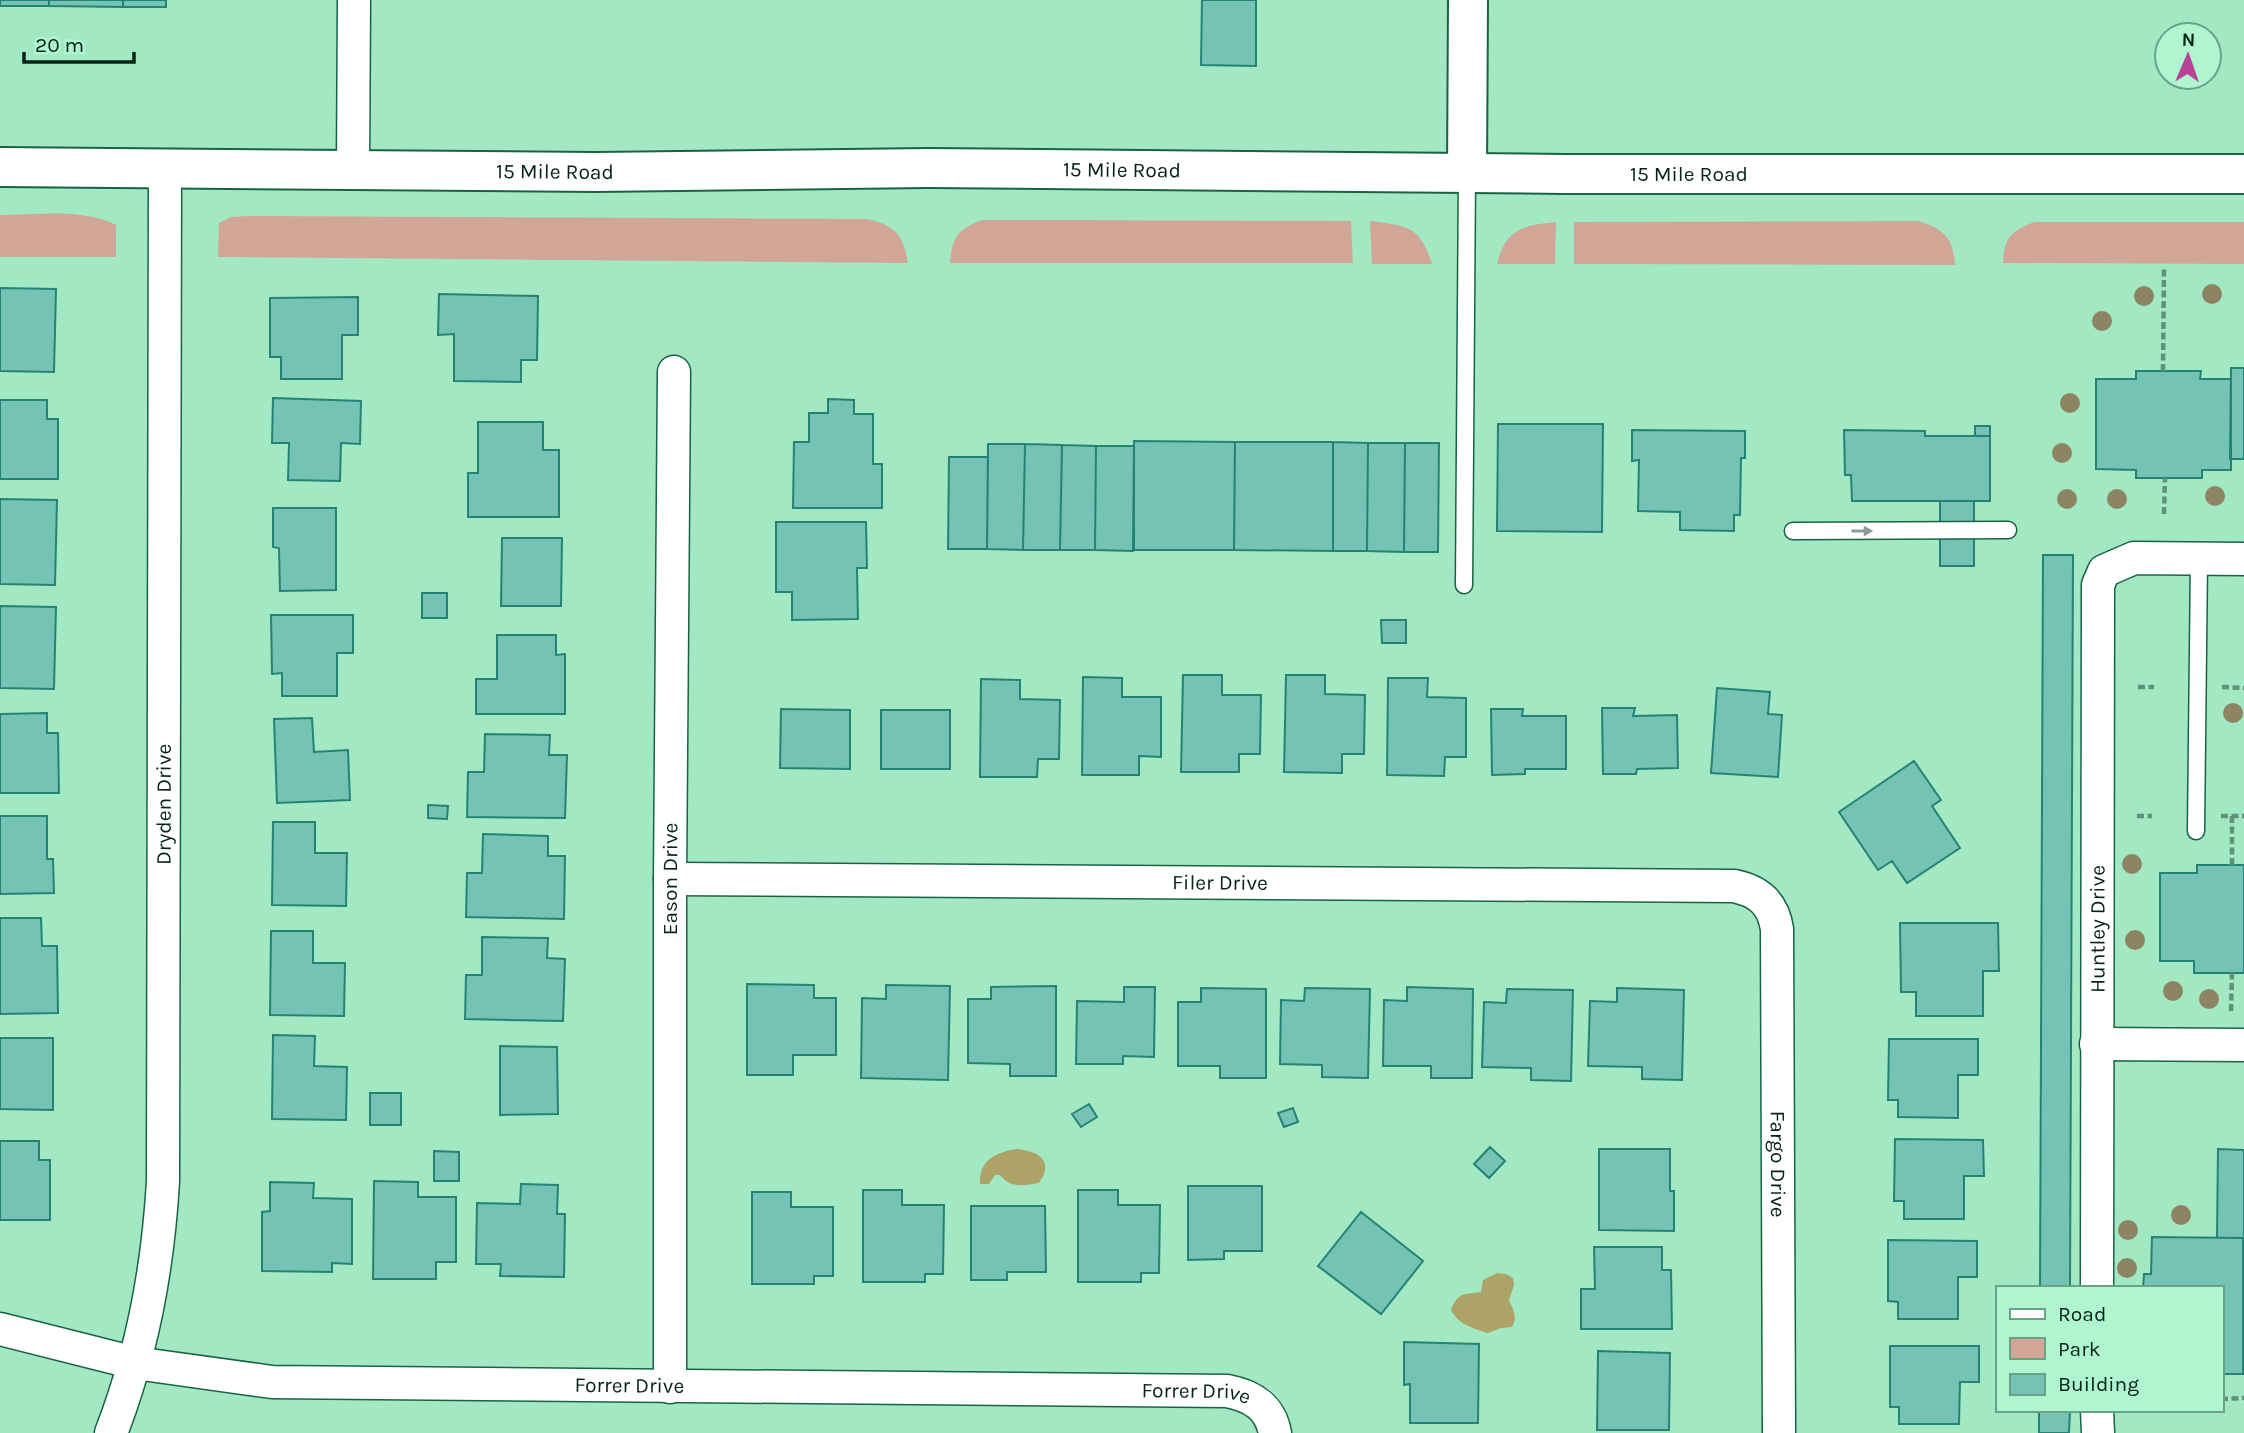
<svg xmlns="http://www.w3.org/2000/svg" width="2244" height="1433" font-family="Karla,sans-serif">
<rect width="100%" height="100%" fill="#a2e9c3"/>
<!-- green -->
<path fill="#d1a697" d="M0,215C38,215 82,208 116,225V257H0Z
M248,216L866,219C895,225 903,234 908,263L218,257L219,223L231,217Z
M982,220L1351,221L1353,263H950C952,238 957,229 982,220Z
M1370,221C1407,226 1420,225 1432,264H1372Z
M1918,221C1944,229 1953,237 1955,265L1574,264V222Z
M1556,222L1555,264H1497C1505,229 1524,225 1556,222Z
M2035,222H2244V264L2003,263C2004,239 2011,230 2035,222Z"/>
<!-- water -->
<path fill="#ada367" d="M1016,1149C1038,1151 1055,1160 1039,1183C1023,1186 1010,1188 1000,1175H995L989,1184H980C979,1160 995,1153 1016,1149Z
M1497,1273L1506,1274L1513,1278L1514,1285L1509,1300C1513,1309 1518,1317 1512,1327L1501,1328L1488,1333C1474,1329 1458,1324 1451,1310C1459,1291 1463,1295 1481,1292L1483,1280Z"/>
<!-- building -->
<path fill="#74c3b4" stroke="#258375" stroke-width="2" d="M0,0H49V6H0Z
M49,0H123V7L49,6Z
M123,0H166V7H123Z
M1202,0H1256V66L1201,65Z
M0,288L56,289L54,372L0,371Z
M439,294L538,296L537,360H521V382L454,381V334L438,335Z
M358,297V335H342V379H281V357H270V298Z
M2231,368H2244V459H2230Z
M2136,371H2201L2200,379H2231V470H2202V478H2136V470L2096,469V379H2136Z
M273,398L361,401L360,444L341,443L340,481L288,480L289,443H272Z
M828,399L854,400V414H873V464H882V508H793L794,442H809V413H828Z
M0,400H47V419H58V479H0Z
M478,422H543V450H559V517H468V473H478Z
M1498,424H1603L1602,532L1497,531Z
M1975,426H1990V436H1975Z
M1632,430L1745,431V458H1741L1740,515H1734V531L1680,530V512L1638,511L1639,460L1632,461Z
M1844,430L1925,431V436H1990V501H1852L1851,475H1845Z
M1134,441L1235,442L1234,550H1134Z
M1235,442H1333V551L1234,550Z
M1333,442L1368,443L1367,551H1333Z
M1368,443H1405L1404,552L1367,551Z
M1405,443H1439L1438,552H1404Z
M988,444H1025L1023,550L987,549Z
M1025,444L1062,445L1060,550H1023Z
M1062,445L1096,446L1095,550H1060Z
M1096,446H1134L1133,551L1095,550Z
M949,457H988L987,549H948Z
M0,499L57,500L55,585L0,584Z
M1940,501H1974V566H1940Z
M273,508H336V590L280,591L279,548L273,547Z
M776,522H866L867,568H857L858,619L792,620V592H776Z
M502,538H562L561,606H501Z
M2043,555H2073L2070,1288H2040Z
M422,593H447V618H422Z
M0,606L56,607L54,689L0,688Z
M271,615H353V653H337V696H282V673L272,674Z
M1381,620H1406V643H1382Z
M497,635H556V655L565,654V714H476V679H497Z
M1183,675H1222V695H1261L1260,754H1239V772H1181Z
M1286,675H1325V694L1365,695L1364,754H1342V773L1284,772Z
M1083,677L1122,678V697H1161V757L1139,756V775H1082Z
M1388,678H1428L1427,697L1466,698V757H1445L1444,776L1387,775Z
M981,679L1020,680V699L1060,700L1059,759H1038L1037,777H980Z
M1717,688L1770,692L1768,714L1782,715L1778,777L1711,773Z
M1602,708H1635L1633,716L1677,715L1678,768L1637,769L1636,774H1603Z
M781,709L850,710V769L780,768Z
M1491,709H1523L1522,716H1566V769H1525V774L1492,775Z
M881,710H950V769H881Z
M47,713V733H58L59,793H0V714Z
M312,718L314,752L348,750L350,800L277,803L274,719Z
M485,734L550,735L549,755H567L565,818L467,817L468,772H484Z
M1914,761L1941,800L1932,806L1960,848L1907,883L1892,861L1878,870L1839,812Z
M428,805L448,806L447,819L428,818Z
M0,816H47V859H53L54,893L0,894Z
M273,822H315V853H347L346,906L272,905Z
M483,834L548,836V856H565L564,919L466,917L467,873H482Z
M2197,865H2244V973H2194V961H2160V873H2197Z
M0,918H41L42,946H57L58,1013L0,1014Z
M1900,923H1998L1999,971H1983V1016H1916V992H1901Z
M271,931H313V963H345L344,1016L270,1015Z
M482,937L548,938L547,958L565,959L563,1021L465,1019L466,975H482Z
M747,984L814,985V998H836V1055H793V1075H747Z
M886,985L950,986L948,1080L861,1078L862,998L886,999Z
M1056,986V1076H1010V1064L968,1063V999H991V987Z
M1124,987H1155L1154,1057L1123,1056V1064H1076L1077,1001L1124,1002Z
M1407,987L1473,989L1472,1078H1431V1066H1383L1384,1000L1407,1001Z
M1201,988L1266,989V1078H1220V1066H1178V1002H1201Z
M1305,988L1370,989L1368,1078L1322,1077V1065L1280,1064L1281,1000L1304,1001Z
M1617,988L1684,990L1682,1080L1642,1079V1067L1588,1066L1590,1001L1617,1002Z
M1507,989L1573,990L1571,1081L1531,1080V1068L1482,1067L1484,1002L1506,1003Z
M273,1035L315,1036L314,1066L347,1067L346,1120L272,1119Z
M0,1038H53V1110L0,1109Z
M1889,1039H1978V1075H1958V1118L1898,1117V1100H1888Z
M500,1046L557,1047L558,1114L500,1115Z
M370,1093H401V1125H370Z
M1089,1104L1097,1117L1081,1127L1072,1114Z
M1293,1108L1298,1122L1284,1127L1278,1113Z
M1895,1139L1983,1140L1984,1176H1964V1219H1904V1201H1894Z
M0,1141H39V1160H50V1220H0Z
M1490,1147L1505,1161L1489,1178L1474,1164Z
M1599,1149H1670V1191H1674V1231L1599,1230Z
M2218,1149L2244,1150V1238H2217Z
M434,1151L459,1152V1181H434Z
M374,1181L418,1182V1197H456V1262H436V1279H373Z
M270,1182L314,1183L313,1198L352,1199V1264L332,1263V1272L262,1271V1212L270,1211Z
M521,1184L558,1185L557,1214H565L564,1277L500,1276L501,1264H476L477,1203L520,1204Z
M1188,1186H1262V1251H1224V1259L1188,1260Z
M863,1190H902V1205H944L943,1274H925V1282H863Z
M1078,1190H1118V1205H1160L1159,1273H1141V1282H1078Z
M752,1192H791V1207H833V1276H814V1284H752Z
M971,1206H1045L1046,1272H1007V1280H971Z
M1361,1212L1423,1261L1381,1314L1318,1266Z
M2152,1237L2243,1238V1374H2221V1288H2143L2144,1274H2151Z
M1888,1240L1977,1241V1277H1958V1319H1898V1302L1888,1301Z
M1594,1247H1662V1270H1671L1672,1329H1581V1289H1595Z
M1404,1342L1479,1344L1478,1423H1410V1384L1404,1385Z
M1890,1346H1979V1382H1960L1959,1424H1899V1407H1890Z
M1598,1351L1670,1353L1669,1430H1597Z
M2039,1410H2070L2069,1433H2039Z"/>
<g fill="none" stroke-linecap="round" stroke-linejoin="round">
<!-- service casing -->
<g stroke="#196343" stroke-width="19">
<path id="service" d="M1793,531L2008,530
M1464,585L1467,173
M2196,831L2199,559"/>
</g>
<!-- minor casing -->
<g stroke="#196343" stroke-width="35">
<g id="minor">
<path d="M353,170L354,0"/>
<path id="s1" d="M670,879L1734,886C1759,891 1773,903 1777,929L1779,1433"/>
<path d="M2096,1044L2244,1045"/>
<path id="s2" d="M2097,1288L2098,585L2104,571L2134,558L2244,559"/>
<path id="s3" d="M0,1329L135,1363L272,1382L1227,1391C1253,1396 1270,1407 1275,1433"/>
<path id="s4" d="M670,1387V879L674,372"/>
<path d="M2097,1410L2098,1433"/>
<path id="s5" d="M111,1433C143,1351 158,1268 163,1181L165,169"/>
</g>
</g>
<!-- tertiary casing -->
<g stroke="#196343" stroke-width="42">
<path id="tertiary" d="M1467,173L1468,0"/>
</g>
<!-- secondary casing -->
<g stroke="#196343" stroke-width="42">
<g id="secondary">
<path id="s6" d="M0,167L596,172L928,168L1566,174H2244"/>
</g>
</g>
<!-- path -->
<path stroke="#5e9378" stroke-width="4.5" stroke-dasharray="7 3.5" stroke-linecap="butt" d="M2163,371L2164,269
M2164,514L2165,478
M2138,687H2154
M2222,687L2244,688
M2137,816H2152
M2221,816H2244
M2232,865V816
M2231,1011L2232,973
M2221,1399L2244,1398"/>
<!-- service -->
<use href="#service" stroke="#fff" stroke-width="16"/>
<!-- minor -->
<use href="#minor" stroke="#fff" stroke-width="32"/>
<!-- tertiary -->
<use href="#tertiary" stroke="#fff" stroke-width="38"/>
<!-- secondary -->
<use href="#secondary" stroke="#fff" stroke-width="38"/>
</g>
<!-- trees -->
<g fill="#8d8463">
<circle cx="2212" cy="294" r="10"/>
<circle cx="2144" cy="296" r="10"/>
<circle cx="2102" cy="321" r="10"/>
<circle cx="2070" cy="403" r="10"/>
<circle cx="2062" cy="453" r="10"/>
<circle cx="2215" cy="496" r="10"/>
<circle cx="2067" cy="499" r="10"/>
<circle cx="2117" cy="499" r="10"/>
<circle cx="2233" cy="713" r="10"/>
<circle cx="2132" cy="864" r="10"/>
<circle cx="2135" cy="940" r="10"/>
<circle cx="2173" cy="991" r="10"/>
<circle cx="2209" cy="999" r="10"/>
<circle cx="2181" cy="1215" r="10"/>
<circle cx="2128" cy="1230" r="10"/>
<circle cx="2127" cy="1268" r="10"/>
</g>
<!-- one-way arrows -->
<defs><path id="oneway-solid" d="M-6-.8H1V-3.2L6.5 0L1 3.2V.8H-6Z" transform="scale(1.75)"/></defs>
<use fill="#8e9c96" href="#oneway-solid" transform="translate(1862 531)"/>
<g text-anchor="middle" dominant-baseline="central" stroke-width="6" stroke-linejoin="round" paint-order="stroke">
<!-- street labels -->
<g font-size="21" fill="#052316" stroke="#aff6d0">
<text stroke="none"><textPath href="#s6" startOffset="1122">15 Mile Road</textPath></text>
<text stroke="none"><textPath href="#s6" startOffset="555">15 Mile Road</textPath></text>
<text stroke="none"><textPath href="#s6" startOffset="1689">15 Mile Road</textPath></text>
<text stroke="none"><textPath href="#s5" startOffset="635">Dryden Drive</textPath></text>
<text stroke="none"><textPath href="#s4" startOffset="508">Eason Drive</textPath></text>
<text stroke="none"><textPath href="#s1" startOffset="550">Filer Drive</textPath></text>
<text stroke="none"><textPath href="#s2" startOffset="359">Huntley Drive</textPath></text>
<text stroke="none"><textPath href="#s1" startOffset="1365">Fargo Drive</textPath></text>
<text stroke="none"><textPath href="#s3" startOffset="635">Forrer Drive</textPath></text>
<text stroke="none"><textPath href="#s3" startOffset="1202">Forrer Drive</textPath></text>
</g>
</g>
<!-- legend -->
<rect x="1996" y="1286" width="228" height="126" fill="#aff6d0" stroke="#6ba286" stroke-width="2"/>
<rect x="2010" y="1309" width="35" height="10" fill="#ffffff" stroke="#6ba286" stroke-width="2"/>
<text x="2058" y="1321" font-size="21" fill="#052316">Road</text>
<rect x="2010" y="1338" width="35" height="21" fill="#d1a697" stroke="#6ba286" stroke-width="2"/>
<text x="2058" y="1356" font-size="21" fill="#052316">Park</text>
<rect x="2010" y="1374" width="35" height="21" fill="#74c3b4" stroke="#6ba286" stroke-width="2"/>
<text x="2058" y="1391" font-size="21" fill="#052316">Building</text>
<!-- north arrow -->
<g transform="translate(2188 56) rotate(2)"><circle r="33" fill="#aff6d0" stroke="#6ba286" stroke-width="2"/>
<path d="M0-5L12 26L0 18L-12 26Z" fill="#b94298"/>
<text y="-10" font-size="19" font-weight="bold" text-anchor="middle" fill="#052316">N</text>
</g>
<!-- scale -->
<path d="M24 52v10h110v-10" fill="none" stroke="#052316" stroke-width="3.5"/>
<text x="35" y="52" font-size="21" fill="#052316" stroke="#aff6d0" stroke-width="5" paint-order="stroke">20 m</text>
</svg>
